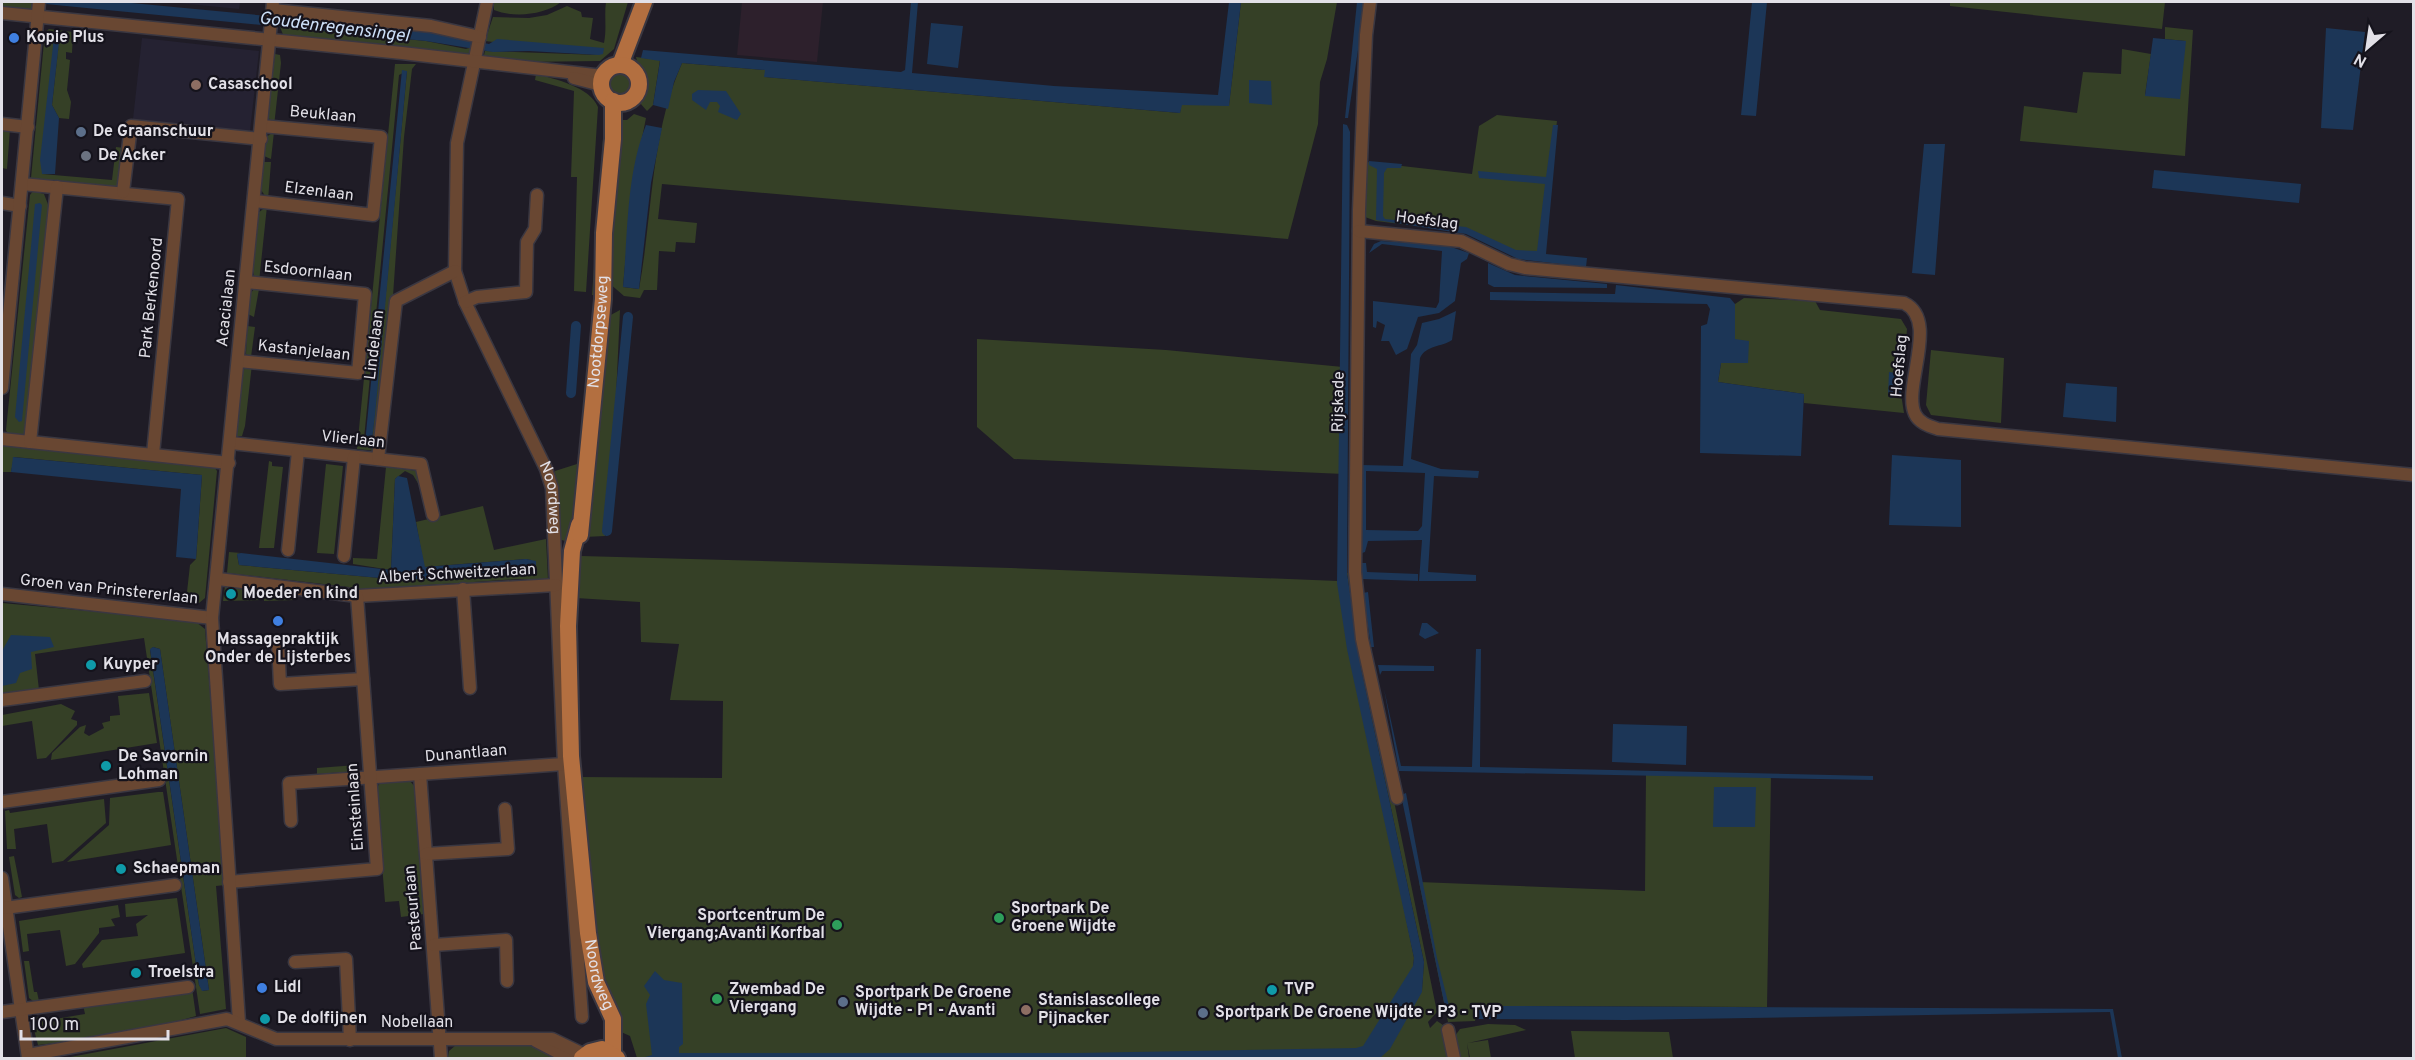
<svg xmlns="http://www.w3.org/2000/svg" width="2415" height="1060" font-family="Overpass,sans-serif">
<rect width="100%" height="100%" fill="#1f1c26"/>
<!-- industrial -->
<path fill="#2d202c" d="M742,2H823L817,62L737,55Z"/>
<!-- education -->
<path fill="#252232" d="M168,2H240L239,9Z
M142,38L259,51L250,131L133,119Z"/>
<!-- green -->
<path fill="#354026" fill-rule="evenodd" d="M2,2H32L31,12L2,9Z
M494,2H561C544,15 514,18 494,10Z
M606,2H628L614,49L600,61L520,62L484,55L485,51L599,55L485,41L493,17L529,18L547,15L567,6L581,12L582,17L593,18L590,39L604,43C607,28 604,16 606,2Z
M1241,2H1337L1327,59L1320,82L1318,124L1288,239L662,184L658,219L697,223L695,243L676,242L675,252L659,251L657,290H644L640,298L624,296L609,283L615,155L622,120H627L634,114L646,118L632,188L623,287L639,289C653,213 650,136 682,63L765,70V77L1180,113L1181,105H1229Z
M1950,2H2165L2162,29L1950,6Z
M280,27L426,41L466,49L472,47L468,55L393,48V45L304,37L303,39L284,37Z
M2165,27L2193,30L2185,156L2020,141L2024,106L2077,113L2083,72L2121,74L2122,49L2151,54L2145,95L2185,41L2165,39Z
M49,29L73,32L72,53L66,52V59L70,60L67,90L71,102L69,119L59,118L52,105L59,42L42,174L112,180L116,147L124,148L121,186L116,189L36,182L31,178L45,32Z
M275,54L280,55L281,63L274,126L268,117Z
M636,57L660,60L653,105L647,111L640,103L639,96L643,84Z
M395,64H416L412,69L404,137L393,296L377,451L357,449ZM407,71L372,439H364L399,75Z
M609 84a11 11 0 1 1 22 0a11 11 0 1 1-22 0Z
M536,74C555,79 590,87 598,107L586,292L574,291L577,177H571L574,91L535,80Z
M1497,115L1557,121L1542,256H1515L1465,232L1376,221L1365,217L1367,162L1472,174L1479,126Z
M2,128L10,129L7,169L2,168Z
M274,132L271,159L264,156L266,137Z
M603,139H607L599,295H592Z
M264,162H271L268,200L261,190Z
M33,191L44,194L49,207L28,433L24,437L8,435L6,430L30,195Z
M267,206L259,282L255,280L253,270L258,213Z
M254,289H259L254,317L248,314L250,294Z
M1744,298L1815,301L1820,310L1901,319L1907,329L1903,374L1890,373L1891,398L1901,394L1904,413L1804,403V394L1718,382L1721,363L1748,362L1735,340V304Z
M620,310L614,440L605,536L584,537L607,317Z
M247,326L255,327L251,357L246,354Z
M977,339L1166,350L1343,367L1344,474L1014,459L977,427Z
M1931,350L2004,358L2001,423L1931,415L1926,405Z
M252,364L245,426L242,436H236L243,371L244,366Z
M3,444L212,464L217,471L205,598L199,603L186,601L190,565L196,559L202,475L14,457L11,472H2Z
M269,461L272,462V466L283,467L274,548H259Z
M326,464L343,466L334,554L317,553Z
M577,464L576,503L569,542L558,539L555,471Z
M386,467L418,471L422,484L419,485L413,475L405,471L395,479L391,570L353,564V558L377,559Z
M483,506L494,550L546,539L548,580L518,579L474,582V585L459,586L458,583L350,590L349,587L227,573L229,552L241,553L237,554L239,565L402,580L532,572L531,560L526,559L424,567L416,522Z
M581,556L1011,568L1338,581L1414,958L1413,966L1422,990L1424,962L1361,668L1347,573L1353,575L1360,634L1437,1012L1428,1022L1430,1028L1437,1021L1443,1025L1450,1058H637L630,1036L619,1031L602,985L578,777L722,778L723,701L670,700L679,644L641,642L640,602L576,598Z
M225,586L253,588V593L261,594V600L223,601Z
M264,589L295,592V600L264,601Z
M2,603L186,620L196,622L205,629L225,885L216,886L226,1009L200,1014L144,638L35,654L39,690L2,694ZM153,647L160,649L209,990L203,991L199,985L150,650Z
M149,693L157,743L51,760L52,753L80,727L86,725L84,733L89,736L104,728L102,723L110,721V716L120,715L118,696Z
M61,704L75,711L71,719L77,721V725L46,758L37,759L32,721L2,726V715Z
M357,765L358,771L317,774V768Z
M1646,773L1771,775L1767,1007L1504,1006L1496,1010H1478L1475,1021L1448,1022L1419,882L1645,891Z
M410,781L415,787L424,914L401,917L399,901L385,902L376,789L380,783Z
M158,792H163L171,845L67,862L109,825L110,798Z
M104,799L106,823L63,861L52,863L47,824L14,829L16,849H7L5,811L9,810L10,813Z
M14,856L22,897L19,898L15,895L9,857Z
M177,898L185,953L83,968L82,964L102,940L138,936L136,924L148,915L126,917L125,904Z
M118,905L120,917L111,919L115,926L99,928V933L75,964L66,966L60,930L27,934L29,951L23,952L19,921Z
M24,961H29L34,992H37L39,1001H33L29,998Z
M192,988L196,1016L131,1034L38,1045L32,1022L34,1018L41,1016L43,1021L85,1014L83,1005Z
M1488,1024L1515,1025L1526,1030L1468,1043L1488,1040L1491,1058H1470L1467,1043L1469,1058H1457L1455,1036L1460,1029Z
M226,1028L246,1037V1058H65Z
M1571,1031L1669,1032L1673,1058H1575Z
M456,1045L536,1046L553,1058H448L449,1051Z"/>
<!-- water -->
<path fill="#1c3657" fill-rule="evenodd" d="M25,2H121L426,31L489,44L497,39L604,48L603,54L599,55L529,51L493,52L426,41Z
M911,2H918L912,73L1054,86L1218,95L1229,2H1241L1229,106L1182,105L1180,113L764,77L765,70L682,63L674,82L668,109L653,105L660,61L641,58L643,50L901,72L905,70Z
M1357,2H1365L1348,118H1345Z
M1752,2H1767L1756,116L1741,115Z
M931,23L963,26L958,68L927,64Z
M2326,28L2365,32L2353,130L2321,128Z
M54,37L59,42L52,105L59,118L55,174H42L40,160Z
M2153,38L2186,41L2180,99L2145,96Z
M402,70L407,71L375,415L372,439L365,443Z
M1249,80L1271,81L1272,105L1249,103Z
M698,90L726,91L741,114L737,120L718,112L720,106L717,102H710L706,110L692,100V94Z
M1343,124L1347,125L1350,132L1347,573L1361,668L1424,962L1422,992L1390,1049L1380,1058H642L652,1055L646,1004L650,995L644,986L655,971L664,980L682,983L683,1044L679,1047V1053H1077L1356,1048L1363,1046L1413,966L1414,958L1347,649L1337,583Z
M646,125L662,128L651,183L639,289L623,287C628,234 626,175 646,125Z
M1553,125H1558L1546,254L1587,258L1586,267L1518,259L1466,234L1376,220L1377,169L1369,165V161L1402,164L1401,168H1387L1384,173L1383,216L1385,219L1466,227L1516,250L1537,251L1545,184L1479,178L1478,171L1546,177Z
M1924,144H1945L1935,275L1912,273Z
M2154,170L2301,184L2299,203L2152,188Z
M40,203L42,205L22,421L19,422L15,417L35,204Z
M1381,241L1445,245L1469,253L1467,259L1461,263L1455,301L1439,313L1418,317L1407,349L1396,355L1389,341H1381L1385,325L1377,321L1376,328L1373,327V301L1436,308L1439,302L1442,251L1382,244L1369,253L1374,244Z
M1488,263L1515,275L1607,284V288L1494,287L1488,284Z
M1616,285L1730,298L1735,304V339L1749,341L1748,363H1721L1718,382L1804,394L1801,456L1700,453L1701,326L1707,324L1710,309L1707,304L1490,300V292L1615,294Z
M1456,311L1452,340C1442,347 1426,345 1420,358L1411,459L1441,469L1479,471L1478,478L1434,476L1428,572L1476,575V581H1419L1422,540L1368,541L1365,552L1362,553L1361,465L1403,466L1411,354L1417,345L1422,323L1439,319ZM1366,471L1425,473L1422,526L1418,531L1366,530Z
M1889,372L1903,374L1901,394L1891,398L1888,396Z
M2066,383L2117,387L2116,422L2063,417Z
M1892,455L1961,460V527L1889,525Z
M13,457L202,475L196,559L176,557L181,489L11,472Z
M398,476L407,478L425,567L526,559L536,561V567L532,572L402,580L239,565L237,554L241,553L391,570L395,479Z
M1361,563H1366L1367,572L1418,574V581L1362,579Z
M1368,592L1374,647H1371L1363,593Z
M1422,623H1427L1439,633L1425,639L1419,635Z
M11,635L50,637L54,647L31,652L32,669L20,673L16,683L2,686V651Z
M153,647L160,649L209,990L202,991L199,985L150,649Z
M1476,649H1481L1480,767L1873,776V780L1399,771L1384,689L1401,766L1472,767Z
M1378,665L1434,666V671H1382L1380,675Z
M1613,724L1687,726L1686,765L1612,762Z
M1714,787H1756L1755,827H1713Z
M1406,793L1437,958L1449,1006L1455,1018L1445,1007L1401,795Z
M1504,1006L2113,1009L2122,1058H2118L2110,1012L1626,1020L1475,1019L1478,1010H1496Z"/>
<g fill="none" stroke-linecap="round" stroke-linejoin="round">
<!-- canal -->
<path stroke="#1c3657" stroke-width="10" d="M571,393L576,326
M607,531L628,317"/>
<!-- minor casing -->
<g stroke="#3a3741" stroke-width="15">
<g id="minor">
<path id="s1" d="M487,2L457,143L455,271L465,302L546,469L552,488L564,764L582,1017"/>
<path d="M1370,2L1366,35L1359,210L1355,572L1362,639L1397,798"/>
<path d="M273,10L431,26L480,37"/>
<path d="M2,13L402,53L603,76"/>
<path d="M574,78L601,85"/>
<path d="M2,124L28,127"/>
<path d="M22,184L178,199L153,454"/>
<path d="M123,192L131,126L261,139"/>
<path d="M255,201L373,215L381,137L262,126"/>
<path d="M2,203L20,206"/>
<path d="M1359,231L1461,241L1509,264L1525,268L1904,303C1940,320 1902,387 1915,414C1919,423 1929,426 1938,429L2414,475"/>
<path d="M465,302L477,297L526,292L527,242L535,229L537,195"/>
<path d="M239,361L358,373L365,294L246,282"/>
<path d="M2,388L39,2"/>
<path d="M2,439L229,463"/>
<path d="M30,442L57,187"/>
<path d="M231,443L421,464L433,515"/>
<path d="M378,459L396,301L455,271"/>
<path d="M288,550L298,451"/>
<path d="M344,556L354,457"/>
<path d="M218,579L357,596L556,585"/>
<path d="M463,589L470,688"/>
<path d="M2,594L212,618"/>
<path d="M278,643L280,684L363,679"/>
<path d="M2,700L145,681"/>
<path d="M420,774L441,1058"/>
<path d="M2,802L159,780"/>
<path d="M291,821L289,783L564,764"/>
<path d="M426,854L508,849L505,809"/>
<path d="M2,878L28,1058"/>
<path d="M229,882L377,869L357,596"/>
<path d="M5,908L175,885"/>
<path d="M434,945L506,940L507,981"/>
<path d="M295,962L346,959L350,1040"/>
<path d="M2,1012L188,987"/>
<path d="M239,1022L212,618L273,2"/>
<path d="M1448,1030L1454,1058"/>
<path d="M536,1041L569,1058"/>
<path d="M28,1055L227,1019L276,1039H552L585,1055"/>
</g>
</g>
<!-- major casing -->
<g stroke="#3a3741" stroke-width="20">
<g id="major">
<path d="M620,65L644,2"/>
<circle cx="620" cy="84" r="19"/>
<path id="s2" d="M579,525L572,551L568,626L571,756L588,933L596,982L613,1019V1054"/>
<path id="s3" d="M580,535L603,299L604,233L613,139V101"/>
<path d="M582,1058L590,1052L602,1049L617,1058"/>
</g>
</g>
<!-- minor -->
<use href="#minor" stroke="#694732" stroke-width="12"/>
<!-- major -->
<use href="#major" stroke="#b36f40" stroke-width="16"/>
</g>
<!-- markers -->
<g fill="#3f7fe0" stroke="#15131c" stroke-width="2">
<circle cx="14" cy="38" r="6"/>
<circle cx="278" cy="621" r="6"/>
<circle cx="262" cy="988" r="6"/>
</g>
<g fill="#8d6e63" stroke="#15131c" stroke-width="2">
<circle cx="196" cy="85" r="6"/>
<circle cx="1026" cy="1010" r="6"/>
</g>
<g fill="#5c6f8a" stroke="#15131c" stroke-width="2">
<circle cx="81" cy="132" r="6"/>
<circle cx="843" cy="1002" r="6"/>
<circle cx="1203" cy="1013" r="6"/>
</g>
<circle fill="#6b7280" stroke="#15131c" stroke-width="2" cx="86" cy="156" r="6"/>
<g fill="#0f9aa8" stroke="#15131c" stroke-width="2">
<circle cx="231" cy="594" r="6"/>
<circle cx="91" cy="665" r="6"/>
<circle cx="106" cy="766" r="6"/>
<circle cx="121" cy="869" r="6"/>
<circle cx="136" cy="973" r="6"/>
<circle cx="1272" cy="990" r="6"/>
<circle cx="265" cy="1019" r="6"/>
</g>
<g fill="#2e9e5b" stroke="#15131c" stroke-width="2">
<circle cx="999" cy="918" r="6"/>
<circle cx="837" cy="925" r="6"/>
<circle cx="717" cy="999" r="6"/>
</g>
<g text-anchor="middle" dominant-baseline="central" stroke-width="4.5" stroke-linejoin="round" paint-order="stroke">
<!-- poi labels -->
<g font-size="16" font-weight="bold" fill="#e2e0e7" stroke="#15131c" text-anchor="start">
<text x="26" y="38">Kopie Plus</text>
<text x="208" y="85">Casaschool</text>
<text x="93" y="132">De Graanschuur</text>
<text x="98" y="156">De Acker</text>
<text x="243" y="594">Moeder en kind</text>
<text x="278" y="640" text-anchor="middle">Massagepraktijk<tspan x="278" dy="18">Onder de Lijsterbes</tspan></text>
<text x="103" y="665">Kuyper</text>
<text x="118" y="757">De Savornin<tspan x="118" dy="18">Lohman</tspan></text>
<text x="133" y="869">Schaepman</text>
<text x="1011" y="909">Sportpark De<tspan x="1011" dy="18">Groene Wijdte</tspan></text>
<text x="825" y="916" text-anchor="end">Sportcentrum De<tspan x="825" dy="18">Viergang;Avanti Korfbal</tspan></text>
<text x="148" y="973">Troelstra</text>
<text x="274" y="988">Lidl</text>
<text x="729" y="990">Zwembad De<tspan x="729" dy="18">Viergang</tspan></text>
<text x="1284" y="990">TVP</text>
<text x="855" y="993">Sportpark De Groene<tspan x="855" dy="18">Wijdte - P1 - Avanti</tspan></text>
<text x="1038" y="1001">Stanislascollege<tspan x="1038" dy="18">Pijnacker</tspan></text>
<text x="1215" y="1013">Sportpark De Groene Wijdte - P3 - TVP</text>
<text x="277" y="1019">De dolfijnen</text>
</g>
<!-- street labels -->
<g font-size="16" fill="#e2e0e7" stroke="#15131c">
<text transform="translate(323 115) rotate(5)">Beuklaan</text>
<text transform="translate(319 192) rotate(7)">Elzenlaan</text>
<text transform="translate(1427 221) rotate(7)">Hoefslag</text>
<text transform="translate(308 272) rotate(6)">Esdoornlaan</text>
<text transform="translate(152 298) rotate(-84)">Park Berkenoord</text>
<text transform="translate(227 308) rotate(-84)">Acacialaan</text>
<text stroke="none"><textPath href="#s3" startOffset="204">Nootdorpseweg</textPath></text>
<text transform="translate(375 345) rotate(-83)">Lindelaan</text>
<text transform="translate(304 351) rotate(6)">Kastanjelaan</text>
<text transform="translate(1900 366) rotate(-85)">Hoefslag</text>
<text transform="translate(1339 402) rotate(-89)">Rijskade</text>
<text transform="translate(353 440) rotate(6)">Vlierlaan</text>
<text stroke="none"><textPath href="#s1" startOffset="520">Noordweg</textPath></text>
<text transform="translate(457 574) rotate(-3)">Albert Schweitzerlaan</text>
<text transform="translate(109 590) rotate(6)">Groen van Prinstererlaan</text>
<text transform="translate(466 754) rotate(-5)">Dunantlaan</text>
<text transform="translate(356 807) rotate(-94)">Einsteinlaan</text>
<text transform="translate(414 908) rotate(-95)">Pasteurlaan</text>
<text stroke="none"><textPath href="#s2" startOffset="453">Noordweg</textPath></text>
<text x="417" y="1023">Nobellaan</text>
</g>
<!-- water labels -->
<g font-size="18" font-style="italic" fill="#cee1f9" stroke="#15131c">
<text transform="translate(334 28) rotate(7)">Goudenregensingel</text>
</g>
</g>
<!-- border -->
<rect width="2415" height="1060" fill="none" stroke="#e2e0e7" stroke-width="6"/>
<!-- north arrow -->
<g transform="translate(2367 48) rotate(209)" stroke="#15131c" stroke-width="4.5" paint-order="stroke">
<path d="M0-4.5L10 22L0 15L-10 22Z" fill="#e2e0e7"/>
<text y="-9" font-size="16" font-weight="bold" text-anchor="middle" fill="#e2e0e7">N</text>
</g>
<!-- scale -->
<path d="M21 1030v9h147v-9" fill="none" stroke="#e2e0e7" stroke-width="3"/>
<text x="30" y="1030" font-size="18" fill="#e2e0e7" stroke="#15131c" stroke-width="4.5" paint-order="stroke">100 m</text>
</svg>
